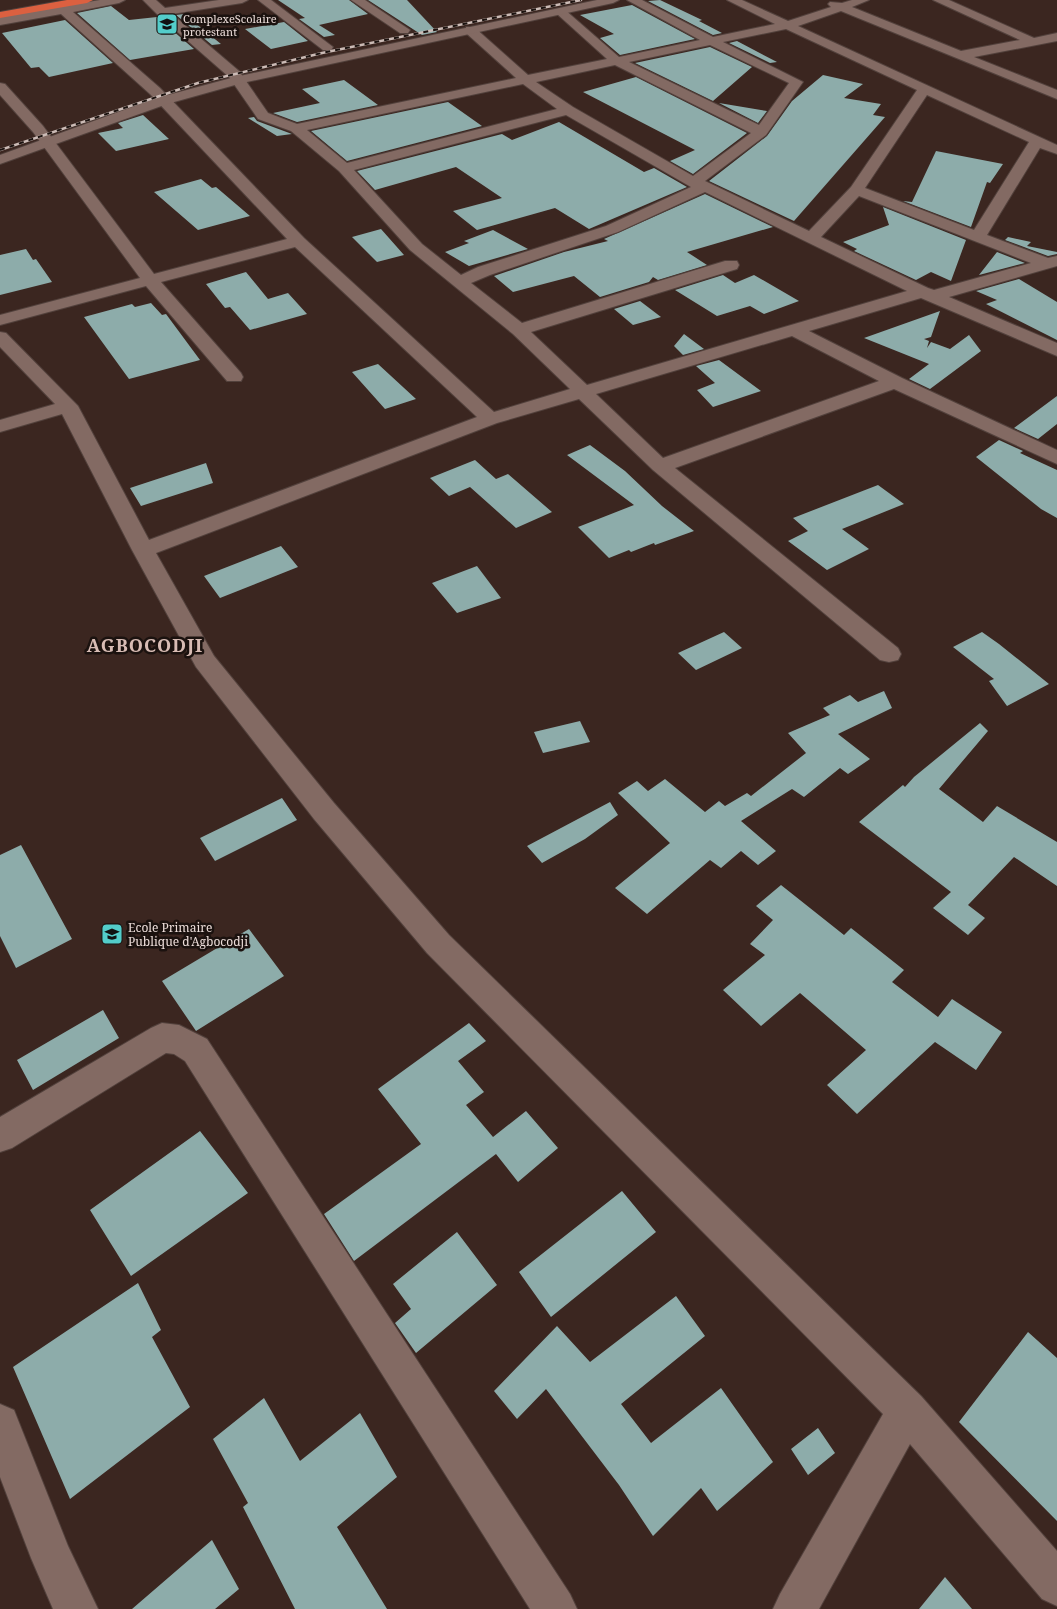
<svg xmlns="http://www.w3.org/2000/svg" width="1057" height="1609" font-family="'Noto Serif',serif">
<rect width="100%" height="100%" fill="#3b2620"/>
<!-- building -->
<path fill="#8dacaa" d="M278,0H349L368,14L319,25L335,35L324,37L299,19L305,18Z
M368,0H407L437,32L422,35Z
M660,0L702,20L699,21L722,33L713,35L648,1Z
M632,5L695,39L620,55L600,38L614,34L580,15Z
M111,6L129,20L157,17L194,49L130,60L77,13Z
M184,14L221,44L212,45L176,15Z
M65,20L113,63L49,77L39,67L31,68L2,33Z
M284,22L308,41L271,49L245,29Z
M737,41L777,62L770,63L729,43Z
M710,47L752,67L713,101L635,63Z
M823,75L863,84L844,98L881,104L873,115L885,117L794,221L709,181L767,136L792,101Z
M636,77L747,133L693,174L670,161L695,150L583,92Z
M344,80L378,105L297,122L273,113L320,103L302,89Z
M448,102L482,126L347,161L311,131Z
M719,103L767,111L758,123Z
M143,115L169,139L116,151L98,133L123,128L118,123Z
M254,117L257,121L292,134L277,136L248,118Z
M559,122L644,172L654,168L687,187L589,229L555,208L477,230L453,211L502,198L456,167L375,190L357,171L502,134L512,140Z
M936,151L1003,164L990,183L987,182L971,227L903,201L912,202Z
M201,179L212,188L216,187L250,216L198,230L154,192Z
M705,194L773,227L687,252L707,265L658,280L653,277L649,282L600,297L574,276L513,292L494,276L564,252L608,241L604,239Z
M883,207L966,240L951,281L931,272L916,280L854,251L857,249L843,242L889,225Z
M381,229L404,255L377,262L352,237Z
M493,230L528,249L469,266L445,252L469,243L464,241Z
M1008,237L1031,242L1027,246L1057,252V254L1048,256L1005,240Z
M26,249L33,260L36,259L52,282L0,295V255Z
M997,252L1025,263L979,275Z
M246,272L268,299L288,293L307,314L250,330L230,307L225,308L206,284Z
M723,275L735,283L754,275L799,301L764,314L750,306L717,316L675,290Z
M1019,279L1057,302V340L986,304L997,300L976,291Z
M640,301L661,317L633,325L614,309Z
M151,303L162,315L166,314L200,360L129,379L84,317L132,304L135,307Z
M940,311L931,337L924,339L929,341L927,348L931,342L950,349L969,335L981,351L930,389L909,379L929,364L864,338Z
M684,334L704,349L683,355L674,346Z
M719,360L761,391L713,407L697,390L715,383L696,366Z
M378,364L416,399L385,409L352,372Z
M1057,396V424L1038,439L1014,428Z
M999,440L1023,451L1020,453L1057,470V518L1041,509L976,457Z
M590,445L625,471L662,506L694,531L655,545L654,543L631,552L629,550L609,558L578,527L634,505L567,455Z
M475,460L496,479L508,474L552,512L516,528L470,487L449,496L430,478Z
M206,463L213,483L141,506L130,488Z
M878,485L904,504L842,529L869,549L827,570L788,541L808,531L793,518Z
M281,546L298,567L220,598L204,576Z
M477,566L501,598L457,613L432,583Z
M724,632L742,648L696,670L678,653Z
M982,632L999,644L1049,684L1007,706L989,681L994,679L953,647Z
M884,691L892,708L838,734L870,759L848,774L840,768L804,797L792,789L741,821L776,851L758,865L741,851L721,868L710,860L647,914L615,888L670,843L618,793L637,781L648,791L665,779L705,812L719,801L725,806L747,793L751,796L806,753L788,733L830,715L823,708L850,695L858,702Z
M580,721L590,742L543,753L534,732Z
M980,723L988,731L939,789L983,822L997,806L1057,842V886L1014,857L968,905L985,918L968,935L933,908L951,892L859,822L903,785L905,787L914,777Z
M282,798L297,820L215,861L200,838Z
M610,802L618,815L585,839L542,863L527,846Z
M21,845L72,939L16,968L0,936V855Z
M781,885L844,935L851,928L904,970L892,982L938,1017L952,999L1002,1032L976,1070L935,1042L857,1114L827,1085L866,1050L800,993L761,1026L723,990L765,955L750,944L773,920L756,906Z
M249,929L284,976L196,1031L162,981Z
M103,1010L119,1038L33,1090L17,1060Z
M469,1023L486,1041L458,1061L484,1092L466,1105L493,1137L526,1111L558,1148L518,1182L496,1154L354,1261L324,1214L421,1144L378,1089Z
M200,1131L248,1193L131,1276L90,1210Z
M622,1191L656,1232L551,1317L519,1272Z
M457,1232L497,1285L416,1353L395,1323L411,1309L393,1284Z
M138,1283L161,1330L152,1337L190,1407L70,1499L13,1367Z
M676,1296L705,1336L621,1404L651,1443L721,1388L773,1462L717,1511L701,1488L653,1536L619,1485L546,1389L517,1419L494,1391L557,1326L590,1362Z
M1028,1332L1057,1358V1521L959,1422Z
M264,1398L300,1461L360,1413L397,1477L337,1527L387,1609H295L243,1507L248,1503L213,1439Z
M818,1428L835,1453L808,1475L791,1449Z
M212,1540L239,1589L215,1609H132Z
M945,1577L972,1609H919Z"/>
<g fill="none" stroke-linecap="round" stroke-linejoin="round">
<!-- street casing -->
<g stroke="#52413c" stroke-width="2">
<path id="street" d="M100,0H125L119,3L73,12L160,88L304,238L494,412L570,389L513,334L410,250L339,171L291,131L258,119L229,77L157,14L143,0H156L165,8L219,0H248L242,3L172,14L239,71L268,113L297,124L516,78L466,33V27H474L528,75L607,59L556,13V9H564L619,57L700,40L627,0H642L713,37L775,24L727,0H742L788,21L831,7L828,4L830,2L842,3L852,0H869L852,7L961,51L1020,40L933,0H949L1034,38L1057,33V41L974,57L1057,90V99L841,11L798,26L1057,145V154L1040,148L987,235L1048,258L1057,256V266L949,297L1057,343V356L921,298L809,331L902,378L1057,450V464L894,389L675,468L898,648L901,654L898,660L889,662L880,660L653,470L579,399L497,423L156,553L214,656L334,803L449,935L921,1396L1057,1551V1606L1042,1599L910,1444L819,1609H773L780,1594L883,1414L427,953L314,819L196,667L132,550L62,414L0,432V420L55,404L0,347V332L6,333L78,406L149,540L477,417L295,247L161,282L241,373L243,377L241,381H227L146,286L0,325V315L140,278L33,132L0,95V83L5,84L43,126L154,274L287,239L150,94L61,14L0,25V17ZM786,29L917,90L851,187L809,231L705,181L766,135L803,82L723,42ZM710,45L789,83L759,125L629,62ZM615,65L751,133L693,176L573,107L536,82ZM523,84L557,109L347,163L307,130ZM927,95L1029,142L974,230L865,188ZM566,115L691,187L606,226L478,267L461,275L422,244L354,170ZM705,192L907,291L587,385L531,332L737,269L739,265L737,261H725L522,323L471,283L490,275L618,232ZM859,196L1031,263L934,290L928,288L821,237ZM792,336L879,381L663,458L596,394Z
M258,0H271L333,47L331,50H323Z
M351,0H365L410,30L408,33H400Z
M162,1023L179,1025L207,1039L570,1594L577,1609H530L185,1061L174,1054L166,1053L12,1148L0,1152V1117L151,1028Z
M0,1404L14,1410L68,1546L98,1609H53L31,1558L0,1477Z"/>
</g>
<!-- secondary casing -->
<g stroke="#52413c" stroke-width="2">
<path id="secondary" d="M597,0H619L613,3L242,83L167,104L0,164V155L157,98L235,77Z"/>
</g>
<!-- highway casing -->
<g stroke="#52413c" stroke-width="2">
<path id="highway" d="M67,0H93L87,3L0,18V12Z"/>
</g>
<!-- street -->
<use href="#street" fill="#836a63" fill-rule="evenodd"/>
<!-- secondary -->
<use href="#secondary" fill="#836a63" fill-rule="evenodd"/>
<!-- highway -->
<use href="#highway" fill="#dc6040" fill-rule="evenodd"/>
<!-- rail casing -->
<g stroke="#cbbbb6" stroke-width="2.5">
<path id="rail" d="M0,150L198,83L322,53L581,0"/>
</g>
<!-- rail -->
<use href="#rail" stroke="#1b120f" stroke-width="2" stroke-dasharray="5" stroke-linecap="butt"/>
</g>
<!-- icons -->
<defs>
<g id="school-square" transform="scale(1.125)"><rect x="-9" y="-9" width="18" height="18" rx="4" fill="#53cdca" stroke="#1b120f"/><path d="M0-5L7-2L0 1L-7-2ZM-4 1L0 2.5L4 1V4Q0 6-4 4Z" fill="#111"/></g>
</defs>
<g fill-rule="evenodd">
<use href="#school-square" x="167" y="24"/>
<use href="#school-square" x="112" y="934"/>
</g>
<g text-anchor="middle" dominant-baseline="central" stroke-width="5" stroke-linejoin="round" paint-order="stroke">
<!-- far-poi labels -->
<g font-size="11" fill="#eddeda" stroke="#1b120f" text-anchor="start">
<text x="183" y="18">ComplexeScolaire<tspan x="183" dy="13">protestant</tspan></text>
</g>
<!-- poi labels -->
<g font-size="12" fill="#eddeda" stroke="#1b120f" text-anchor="start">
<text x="128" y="927">Ecole Primaire<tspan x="128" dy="14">Publique d'Agbocodji</tspan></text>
</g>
<!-- district labels -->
<g font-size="18" font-weight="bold" letter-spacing="1" fill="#d8bcb4" stroke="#1b120f">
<text x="145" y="645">AGBOCODJI</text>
</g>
</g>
</svg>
